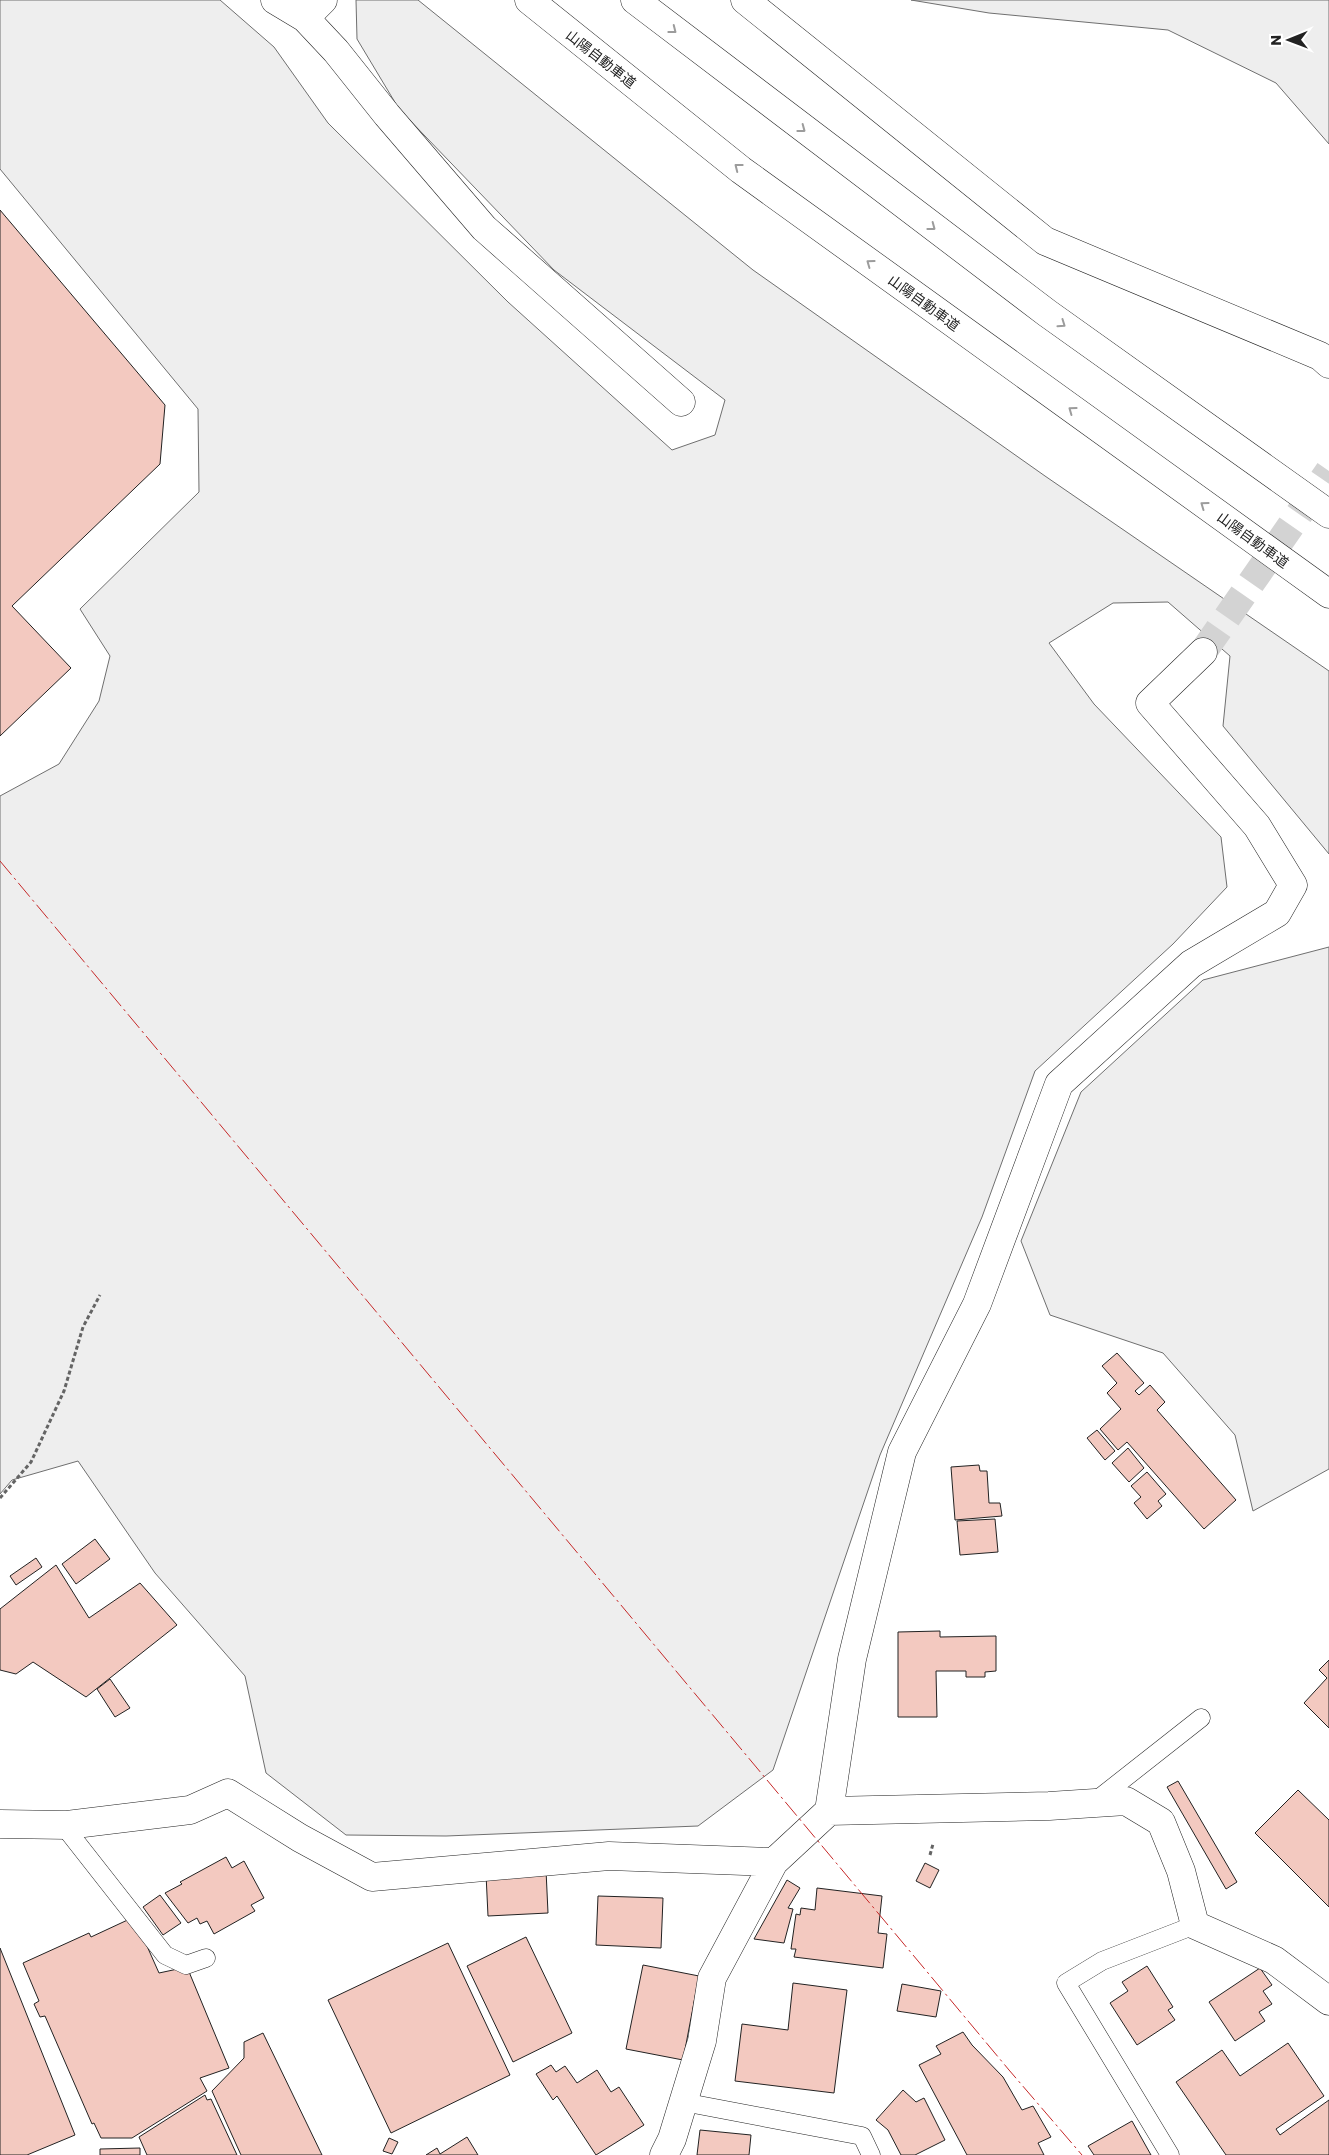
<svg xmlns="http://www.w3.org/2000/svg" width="1329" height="2155" font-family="Poppins,'Noto Sans JP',sans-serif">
<rect width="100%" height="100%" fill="#fff"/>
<!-- green -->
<path fill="#eee" stroke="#6f6f6f" d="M0,0H220L274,47L328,123L508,302L672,450L715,435L725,400L554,270L399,109L357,39L356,0H418L753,270L1045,476L1329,671V854L1223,726L1230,656L1168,602L1113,603L1049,643L1094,704L1221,837L1227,887L1173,944L1035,1071L982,1217L880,1455L773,1770L698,1826L446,1836L346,1835L266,1773L245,1676L155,1573L78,1461L12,1480L0,1494V796L59,764L99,701L110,656L80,609L199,492L198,409L0,169Z
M911,0H1329V144L1276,83L1168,30L989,13Z
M1329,947V1469L1253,1511L1235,1435L1163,1353L1050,1315L1021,1241L1081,1092L1203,980Z"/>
<!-- building -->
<path fill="#f3c9c0" stroke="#222" d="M0,210L165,405L160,464L12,606L71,668L0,736Z
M1117,1353L1144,1383L1135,1391L1139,1395L1150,1385L1165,1402L1157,1410L1236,1500L1204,1529L1127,1442L1118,1450L1100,1429L1121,1409L1107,1393L1117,1383L1102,1366Z
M1097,1430L1115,1451L1105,1460L1087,1438Z
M1128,1448L1144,1468L1129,1482L1112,1463Z
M979,1465L980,1471H987L989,1503H1000L1002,1516L955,1520L951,1467Z
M1147,1472L1166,1494L1158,1501L1162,1506L1147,1519L1134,1503L1141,1497L1131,1486Z
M995,1519L998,1552L960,1555L957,1521Z
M95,1539L110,1559L76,1584L62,1564Z
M36,1558L42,1567L16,1585L10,1576Z
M56,1565L89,1618L140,1583L177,1625L86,1697L33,1662L16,1674L0,1670V1609Z
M940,1631V1637L996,1636V1671L985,1672V1677H966V1671H936L937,1717H898V1632Z
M1329,1660V1728L1304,1703L1327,1678L1319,1670Z
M110,1679L130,1708L115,1717L97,1689Z
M1178,1781L1237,1882L1226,1889L1167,1787Z
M1298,1790L1329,1820V1907L1255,1833Z
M226,1857L232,1868L244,1861L264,1898L251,1905L255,1911L214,1934L207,1921L200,1924L197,1918L188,1923L165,1893L182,1884L180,1882Z
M925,1863L939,1870L930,1888L916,1881Z
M546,1870L548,1913L488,1916L486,1874Z
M787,1880L800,1888L788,1908L793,1909L784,1943L754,1939Z
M817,1888L882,1896L878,1933L887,1934L883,1968L794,1957L796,1949H791L796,1914L800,1915L801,1908L815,1910Z
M160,1895L181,1923L163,1935L143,1907Z
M598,1896L663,1898L661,1948L596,1945Z
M134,1917L159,1973L187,1967L229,2068L200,2078L207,2091L132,2138H101L94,2123L92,2124L45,2016L40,2017L34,2004L39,2001L23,1963L89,1933L91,1937Z
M526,1937L572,2033L513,2062L467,1966Z
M448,1943L510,2075L391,2133L328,2000Z
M0,1948L75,2135L27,2155H0Z
M643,1965L699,1976L683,2060L626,2049Z
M1147,1966L1173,2007L1168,2010L1175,2020L1137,2045L1110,2003L1128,1991L1122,1982Z
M1260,1968L1272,1985L1263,1991L1272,2004L1259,2012L1265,2021L1235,2041L1209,2002Z
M793,1983L847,1990L834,2093L735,2081L742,2024L788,2030Z
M902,1984L941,1991L936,2017L897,2011Z
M963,2032L972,2045L1003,2077L1022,2110L1033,2106L1051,2137L1038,2143L1044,2155H967L919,2065L941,2054L936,2046Z
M263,2033L322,2155H241L212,2091L244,2058V2042Z
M1288,2043L1324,2096L1276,2129L1280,2135L1329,2100V2155H1226L1176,2082L1222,2050L1240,2076Z
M551,2065L556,2072L565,2066L577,2083L597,2070L611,2092L619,2087L644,2125L596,2155L557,2096L553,2100L536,2074Z
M903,2090L916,2102L924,2098L945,2140L915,2155H901L888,2130L876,2120Z
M205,2095L207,2100L211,2099L237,2155H147L139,2137Z
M1132,2121L1151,2155H1094L1088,2146Z
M700,2130L751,2135L749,2155H697Z
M467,2137L478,2155H426L437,2148L440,2154Z
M389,2138L398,2142L392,2154L383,2151Z
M140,2148V2155H100V2149Z"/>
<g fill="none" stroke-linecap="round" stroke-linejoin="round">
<!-- street-tunnel -->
<path stroke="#d3d3d3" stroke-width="28" stroke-dasharray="28 14" stroke-linecap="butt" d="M1203,652L1329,471"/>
<!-- lane casing -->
<g stroke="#222" stroke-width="19">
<path id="lane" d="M1093,1803L1201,1718
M63,1825L165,1955L186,1965L206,1958
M683,2102L862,2136L871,2155
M1170,2155L1066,1983L1102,1961L1195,1925"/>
</g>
<!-- street casing -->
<g stroke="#222" stroke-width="29">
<path id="street" d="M275,0L305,18L336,51L387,115L484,228L681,402
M745,0L1045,241L1320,356L1329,364
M305,18L323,0
M829,1811L1049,1806L1126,1801L1161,1822L1181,1871L1195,1925L1274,1960L1329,2001
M0,1824L67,1825L190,1810L228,1793L300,1838L372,1877L609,1856L774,1862
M664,2155L672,2139L702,2041L712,1978L774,1862L829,1811L852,1659L902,1452L977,1304L1059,1084L1191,964L1277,913L1293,885L1257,826L1150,703L1203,652"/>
</g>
<!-- highway casing -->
<g stroke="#222" stroke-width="29">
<path id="highway" d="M529,0L741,170L1329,594
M635,0L1047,313L1329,514"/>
</g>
<!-- path -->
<path stroke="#646464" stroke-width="3" stroke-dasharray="4 2.5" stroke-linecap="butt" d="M0,1498L31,1462L64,1391L83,1327L100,1295
M930,1855L933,1844"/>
<!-- lane -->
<use href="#lane" stroke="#fff" stroke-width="18"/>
<!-- street -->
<use href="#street" stroke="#fff" stroke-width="28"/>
<!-- highway -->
<use href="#highway" stroke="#fff" stroke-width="28"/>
<!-- power -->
<path stroke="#c62828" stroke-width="1" stroke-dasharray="18 4 2.5 4" stroke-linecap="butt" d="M0,861L1009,2070L1082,2155"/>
</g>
<!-- one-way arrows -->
<defs><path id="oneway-chevron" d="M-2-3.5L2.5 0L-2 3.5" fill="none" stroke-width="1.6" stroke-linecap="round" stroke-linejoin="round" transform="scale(1.25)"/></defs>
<g stroke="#9c9c9c">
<use href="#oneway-chevron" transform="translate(673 30) rotate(38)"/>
<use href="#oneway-chevron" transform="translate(802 129) rotate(37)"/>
<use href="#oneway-chevron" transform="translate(738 167) rotate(-142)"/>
<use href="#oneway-chevron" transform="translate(932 227) rotate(37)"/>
<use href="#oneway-chevron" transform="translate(870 263) rotate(-144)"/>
<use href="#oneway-chevron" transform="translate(1062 324) rotate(35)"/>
<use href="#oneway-chevron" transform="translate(1072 410) rotate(-144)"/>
<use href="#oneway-chevron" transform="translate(1204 505) rotate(-144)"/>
</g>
<g text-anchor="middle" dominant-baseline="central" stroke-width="4" stroke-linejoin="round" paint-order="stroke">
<!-- street labels -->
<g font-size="14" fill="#222" stroke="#fff">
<text transform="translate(601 59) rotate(38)">山陽自動車道</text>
<text transform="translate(924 303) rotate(36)">山陽自動車道</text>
<text transform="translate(1253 540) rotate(36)">山陽自動車道</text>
</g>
</g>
<!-- north arrow -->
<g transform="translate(1289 40) rotate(269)" stroke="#ffffff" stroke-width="4" paint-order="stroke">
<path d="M0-4L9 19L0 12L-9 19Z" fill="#222222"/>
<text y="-8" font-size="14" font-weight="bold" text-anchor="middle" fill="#222222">N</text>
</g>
</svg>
